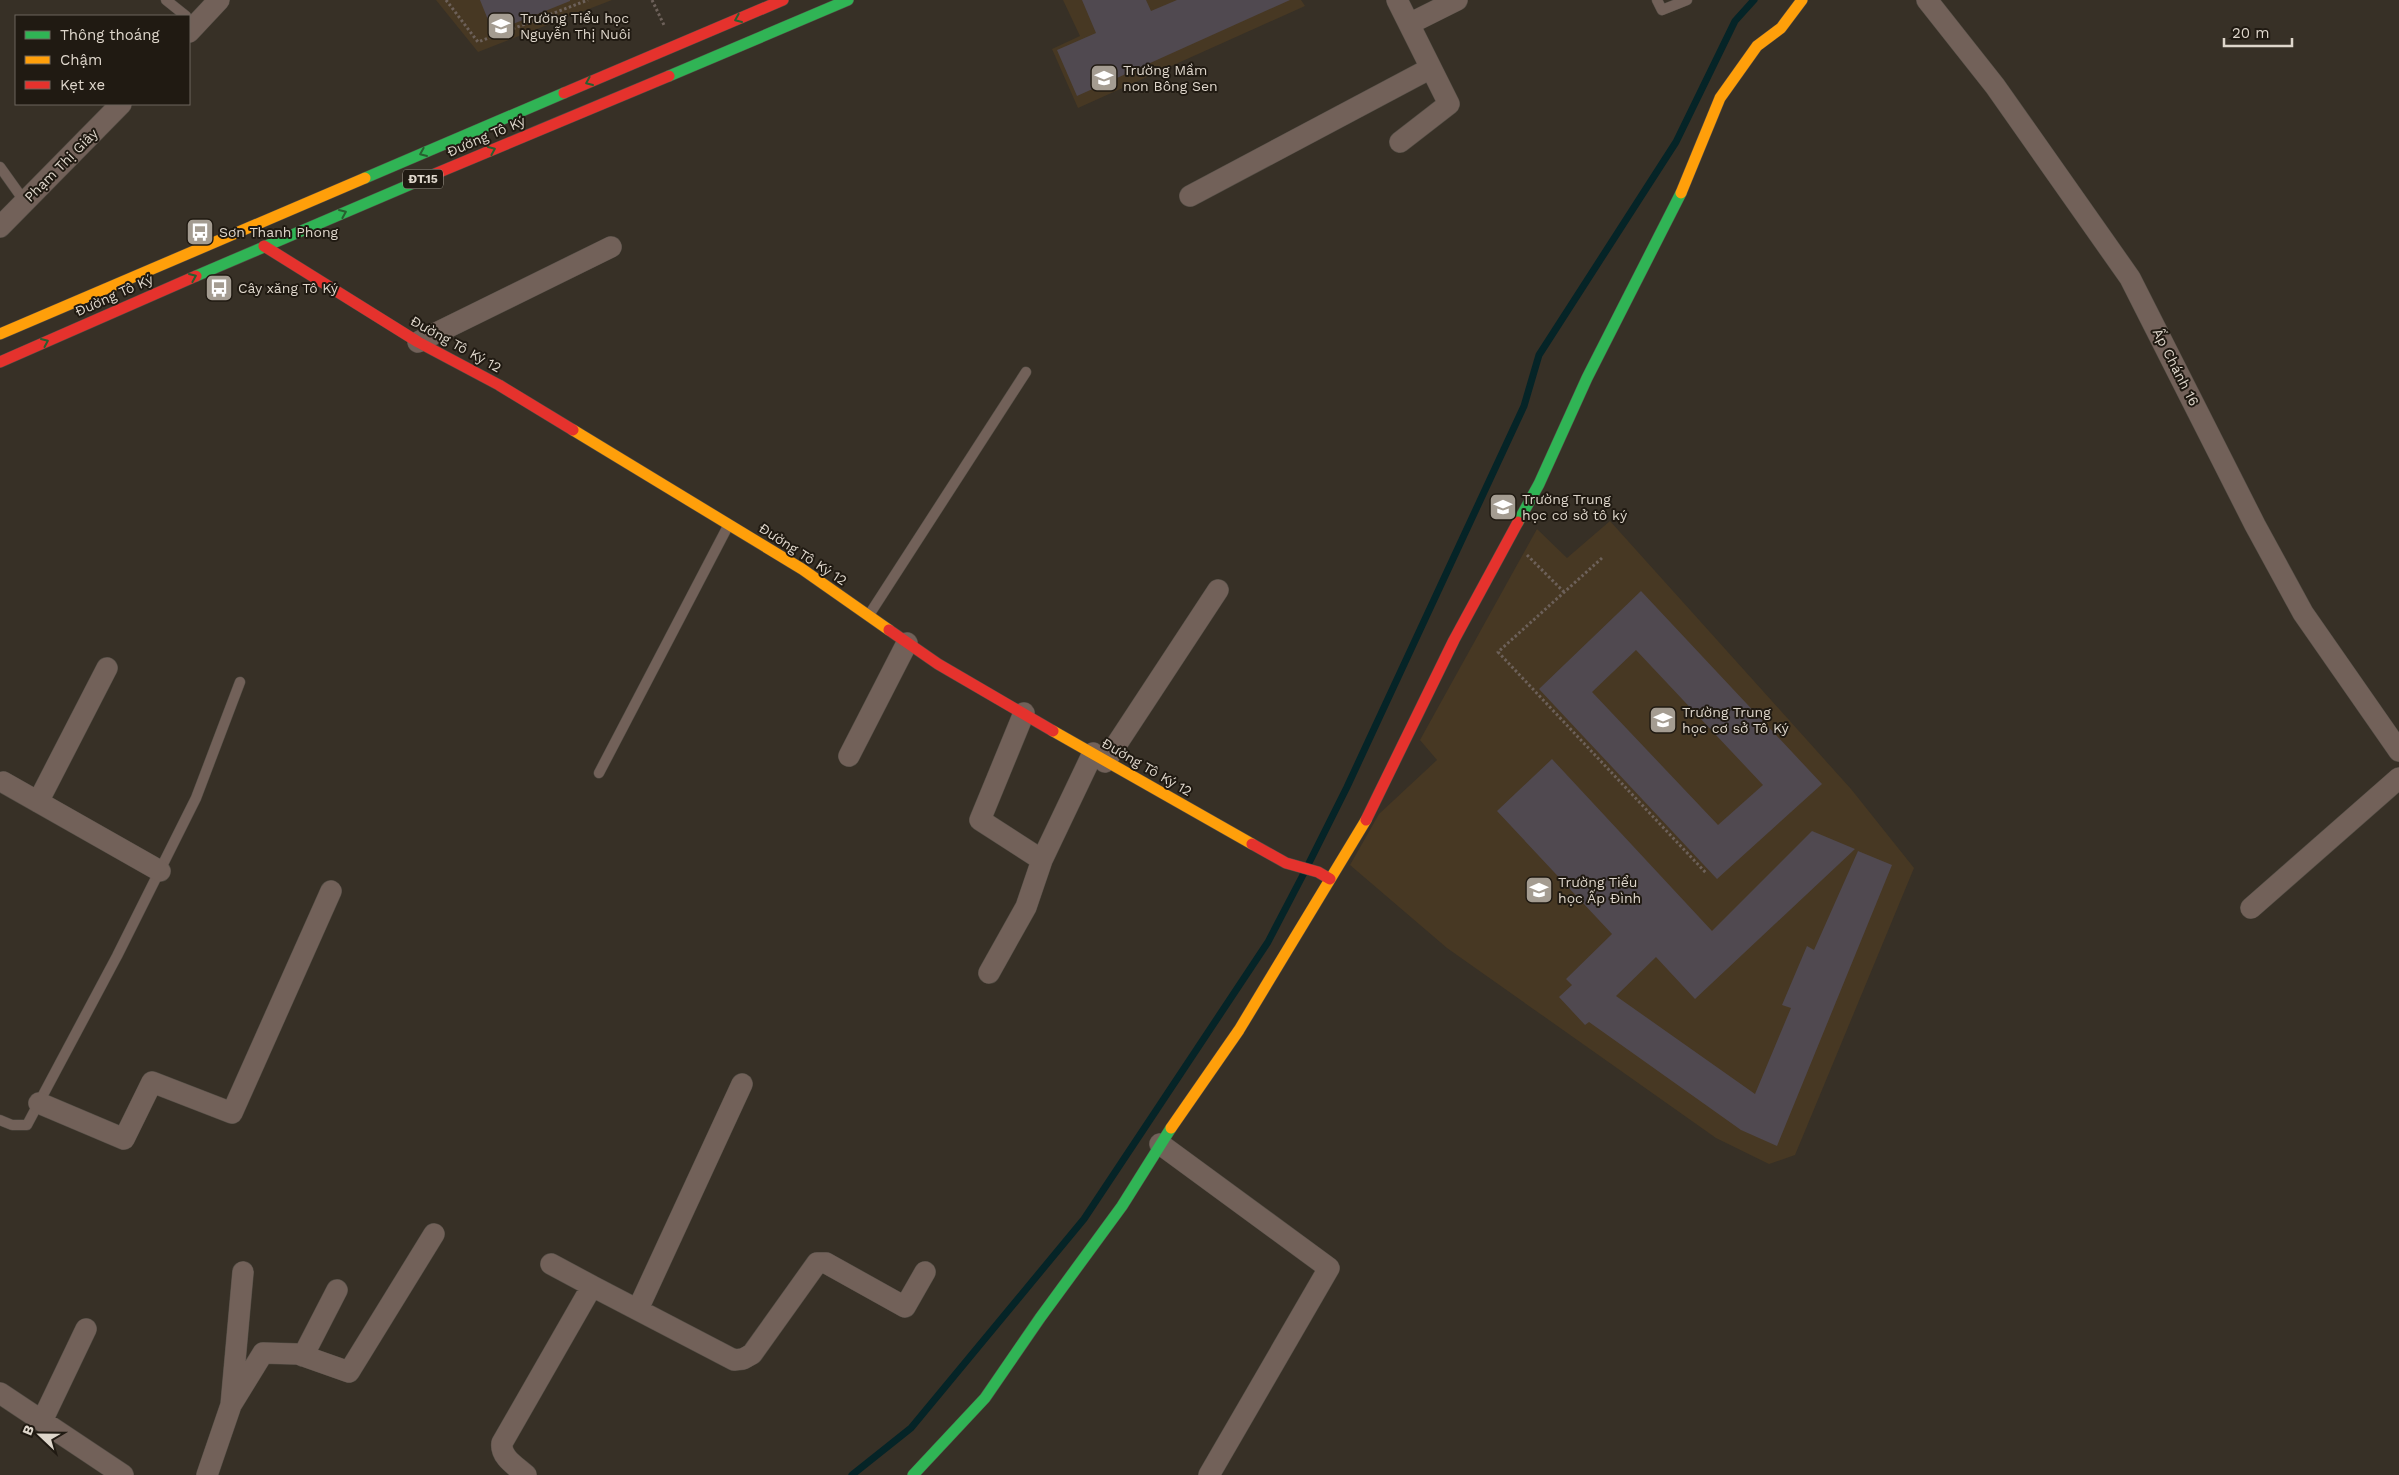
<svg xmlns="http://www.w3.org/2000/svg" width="2399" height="1475" font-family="'Work Sans',sans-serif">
<rect width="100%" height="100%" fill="#373026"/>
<!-- built -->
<path fill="#473823" d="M436,0H612L478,52Z
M1063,0H1301L1305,6L1078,108L1052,49L1080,36Z
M1610,521L1851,789L1914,868L1795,1155L1769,1164L1716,1138L1447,948L1350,865L1379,814L1437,760L1420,740L1537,529L1567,558Z"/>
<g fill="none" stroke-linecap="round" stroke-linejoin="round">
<!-- stream -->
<path stroke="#052427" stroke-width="7" d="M1309,863L1347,787L1524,406L1539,355L1676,142L1735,21L1754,0
M852,1475L911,1428L1084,1219L1268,942L1304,873"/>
</g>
<!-- building -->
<path fill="#504950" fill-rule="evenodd" d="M480,0H570V1L493,32Z
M1082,0H1146L1151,11L1177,0H1290L1077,96L1057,50L1096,33Z
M1641,591L1822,784L1717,879L1539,689ZM1636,650L1763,785L1718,825L1592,692Z
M1552,759L1712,931L1812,831L1855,849L1695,999L1656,957L1616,996L1755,1094L1791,1008L1782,1005L1807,946L1814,950L1858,851L1892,865L1777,1146L1741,1130L1589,1022L1585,1025L1559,997L1572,985L1566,979L1612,934L1497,811Z"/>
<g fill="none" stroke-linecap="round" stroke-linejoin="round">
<!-- lane casing -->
<g stroke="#534d45" stroke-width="11">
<path id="lane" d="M166,0L186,16
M1657,0L1662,10L1687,0
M0,167L25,202
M869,615L1026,372
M599,773L728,526
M0,1120L12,1125H27L117,956L196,798L240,682"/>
</g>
<!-- street casing -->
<g stroke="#534d45" stroke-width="22">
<path id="street" d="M1397,0L1449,104L1400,142
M1927,0L1995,86L2130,278L2255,525L2303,613L2399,751
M1409,24L1457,0
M189,32L219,0
M1190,196L1431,68
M0,227L121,104
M418,342L611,247
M1024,713L980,820L1042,860
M849,756L907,643
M1105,762L1218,590
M3,782L160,871
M38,802L107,668
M2251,908L2399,778
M989,973L1026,907L1042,860L1093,753
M39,1103L124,1139L152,1082L232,1113L331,891
M1160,1144L1329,1268L1209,1475
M551,1264L592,1286
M638,1309L742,1084
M303,1356L337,1290
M0,1393L123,1475
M231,1405L263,1353L298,1354L349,1372L434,1234
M42,1421L86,1329
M207,1475L231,1405L243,1272
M526,1475C516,1466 500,1457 502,1443L592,1286L734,1360L743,1359L752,1354L817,1263H826L905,1307L925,1272"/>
</g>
<!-- fast casing -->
<g stroke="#534d45" stroke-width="12">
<path id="fast" d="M669,76L848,0
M365,178L564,93
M196,276L430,176
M1518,522L1539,484L1587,378L1681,193
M913,1475L985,1398L1040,1318L1122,1206L1171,1128"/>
</g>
<!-- slow casing -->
<g stroke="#534d45" stroke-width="12">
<path id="slow" d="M1681,193L1720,98L1757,46L1781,28L1802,0
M0,334L365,178
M573,430L802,569L889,630
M1053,731L1252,844
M1171,1128L1239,1030L1366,820"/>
</g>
<!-- jam casing -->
<g stroke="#534d45" stroke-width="12">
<path id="jam" d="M564,93L783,0
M430,176L669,76
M264,246L418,342L499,385L573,430
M0,362L196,276
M889,630L938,664L1053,731
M1366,820L1454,640L1518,522
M1252,844L1286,863L1318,872L1330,879"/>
</g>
<!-- path -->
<path stroke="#6d615a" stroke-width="3" stroke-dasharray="2.5 2.5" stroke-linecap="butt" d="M446,0L478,42L588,0
M652,0L664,25
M1527,555L1564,592
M1602,558L1498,652L1707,874"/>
<!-- lane -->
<use href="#lane" stroke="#726159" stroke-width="10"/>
<!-- street -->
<use href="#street" stroke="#726159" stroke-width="21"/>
<!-- fast -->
<use href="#fast" stroke="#30b455" stroke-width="11"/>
<!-- slow -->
<use href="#slow" stroke="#ff9f0a" stroke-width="11"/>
<!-- jam -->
<use href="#jam" stroke="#e5322d" stroke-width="11"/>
</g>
<!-- one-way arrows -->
<defs><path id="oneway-chevron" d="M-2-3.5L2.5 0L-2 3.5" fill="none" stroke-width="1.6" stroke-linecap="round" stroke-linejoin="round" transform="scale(1.25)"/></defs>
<g stroke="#275f30">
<use href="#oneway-chevron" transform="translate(738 19) rotate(157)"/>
<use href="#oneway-chevron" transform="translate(589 82) rotate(157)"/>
<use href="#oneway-chevron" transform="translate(492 150) rotate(-23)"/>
<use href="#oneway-chevron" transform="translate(423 153) rotate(157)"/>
<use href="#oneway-chevron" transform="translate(343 213) rotate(-23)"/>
<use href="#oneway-chevron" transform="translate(193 277) rotate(-23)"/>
<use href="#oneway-chevron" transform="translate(45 342) rotate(-24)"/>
</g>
<!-- icons -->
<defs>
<g id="school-square" transform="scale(1.4375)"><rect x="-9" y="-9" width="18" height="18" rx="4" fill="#a49c91" stroke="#201a12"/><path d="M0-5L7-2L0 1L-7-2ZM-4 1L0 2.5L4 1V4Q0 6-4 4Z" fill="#fff"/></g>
<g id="bus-square" transform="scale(1.4375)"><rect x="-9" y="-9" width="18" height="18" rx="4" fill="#a49c91" stroke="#201a12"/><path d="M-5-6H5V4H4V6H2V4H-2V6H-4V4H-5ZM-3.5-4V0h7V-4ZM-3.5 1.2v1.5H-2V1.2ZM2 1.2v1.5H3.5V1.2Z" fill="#fff"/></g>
</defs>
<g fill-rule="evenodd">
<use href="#school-square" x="501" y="26"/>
<use href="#school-square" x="1104" y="78"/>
<use href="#bus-square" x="200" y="232"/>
<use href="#bus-square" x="219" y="288"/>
<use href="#school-square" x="1503" y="507"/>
<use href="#school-square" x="1663" y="720"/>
<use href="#school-square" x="1539" y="890"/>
</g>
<g text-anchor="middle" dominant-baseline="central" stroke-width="4" stroke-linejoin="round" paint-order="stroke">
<!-- shield labels -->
<rect fill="#201a12" stroke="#a59e94" stroke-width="1" x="403" y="169.5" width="40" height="19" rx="4"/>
<g font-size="12" font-weight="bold" fill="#ded6cb">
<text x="423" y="179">ĐT.15</text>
</g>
<!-- poi labels -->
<g font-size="14" fill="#ded6cb" stroke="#201a12" text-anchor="start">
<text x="520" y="18">Trường Tiểu học<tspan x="520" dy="16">Nguyễn Thị Nuôi</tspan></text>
<text x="1123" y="70">Trường Mầm<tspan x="1123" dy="16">non Bông Sen</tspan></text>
<text x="219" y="232">Sơn Thanh Phong</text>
<text x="238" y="288">Cây xăng Tô Ký</text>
<text x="1522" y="499">Trường Trung<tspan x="1522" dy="16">học cơ sở tô ký</tspan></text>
<text x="1682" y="712">Trường Trung<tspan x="1682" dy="16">học cơ sở Tô Ký</tspan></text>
<text x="1558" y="882">Trường Tiểu<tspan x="1558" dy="16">học Ấp Đình</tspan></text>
</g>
<!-- street labels -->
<g font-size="14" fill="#ded6cb" stroke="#201a12">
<text transform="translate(486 136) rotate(-23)">Đường Tô Ký</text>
<text transform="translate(61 165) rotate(-45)">Phạm Thị Giây</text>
<text transform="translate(114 295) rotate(-24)">Đường Tô Ký</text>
<text transform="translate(456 344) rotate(29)">Đường Tô Ký 12</text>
<text transform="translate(2176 367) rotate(63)">Ấp Chánh 16</text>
<text transform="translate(803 554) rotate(33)">Đường Tô Ký 12</text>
<text transform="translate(1147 767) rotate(30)">Đường Tô Ký 12</text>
</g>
</g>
<!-- legend -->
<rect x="15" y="15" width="175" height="90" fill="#201a12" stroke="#6c655c"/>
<rect x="25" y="31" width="25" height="8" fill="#30b455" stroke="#6c655c"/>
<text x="60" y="40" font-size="15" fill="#ded6cb">Thông thoáng</text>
<rect x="25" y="56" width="25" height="8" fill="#ff9f0a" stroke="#6c655c"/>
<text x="60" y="65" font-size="15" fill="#ded6cb">Chậm</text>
<rect x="25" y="81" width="25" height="8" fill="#e5322d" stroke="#6c655c"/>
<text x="60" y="90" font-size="15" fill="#ded6cb">Kẹt xe</text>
<!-- north arrow -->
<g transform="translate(40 1435) rotate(292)" stroke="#201a12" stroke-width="4" paint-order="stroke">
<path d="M0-4L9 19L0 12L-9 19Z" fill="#ded6cb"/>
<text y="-8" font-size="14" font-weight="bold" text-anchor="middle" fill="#ded6cb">B</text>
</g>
<!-- scale -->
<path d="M2224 38v8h68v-8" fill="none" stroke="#ded6cb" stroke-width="2.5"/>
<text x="2232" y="38" font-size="15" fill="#ded6cb" stroke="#201a12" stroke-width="4" paint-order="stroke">20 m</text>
</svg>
